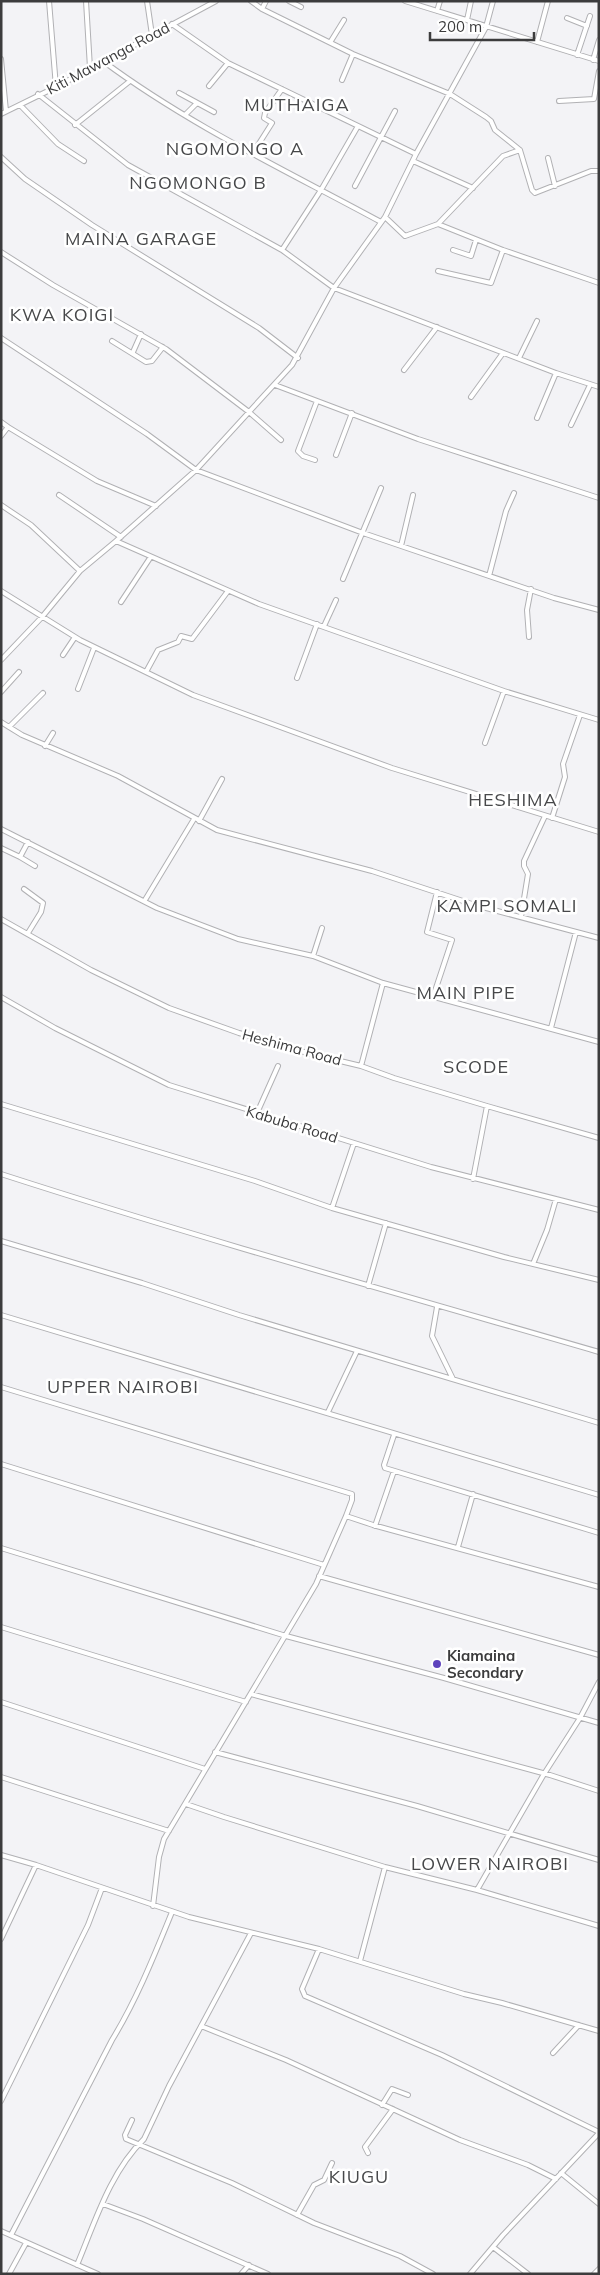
<svg xmlns="http://www.w3.org/2000/svg" width="600" height="2275" font-family="Mulish,sans-serif">
<rect width="100%" height="100%" fill="#f3f3f6"/>
<g fill="none" stroke-linecap="round" stroke-linejoin="round">
<!-- street casing -->
<g stroke="#b1b1b4" stroke-width="6">
<path id="street" d="M49,1L56,87
M86,1L90,68
M147,1L152,35
M251,1L262,9L353,54L450,94L486,117L491,121L495,130L520,150L532,190L535,193L591,171H599
M289,1L301,7
M405,1L599,61
M262,9L266,1
M437,11L440,1
M567,18L587,26
M467,20L471,1
M172,24L228,63L416,154
M331,41L344,20
M537,42L548,1
M577,55L590,16
M1,59L6,111
M593,60L599,40
M103,61C189,125 287,171 381,222
M342,80L353,54
M209,86L228,63
M179,93L214,112
M38,94L128,165L282,250L321,190L358,126
M559,101L594,99L599,71
M20,105L58,144L84,161
M1,114L56,87L216,1
M185,115L197,103
M75,125L130,81
M253,153L272,123L264,118L265,113L282,89
M1,157L25,179L92,225L259,328L298,358
M548,158L555,186
M413,161L473,188
M355,186L395,111
M385,217L405,236L438,224L503,250L599,283
M438,224L503,156L520,150
M282,250L334,288L556,373L599,387
M453,250L471,256L476,240
M1,252L53,285L166,349L249,412L281,440
M438,271L491,283L503,250
M1,338L147,434L196,470L363,533L554,598L599,610
M112,341L146,362L152,361L163,347
M133,352L141,334
M519,358L537,321
M404,370L437,327
M275,385L418,439L599,498
M471,397L503,353
M537,418L556,373
M1,422L8,427
M571,425L590,385
M1,436L8,427L97,481L156,506
M336,455L352,413
M315,460L303,456L298,451L317,401
M59,495L121,537
M1,505L31,525L80,571
M116,541L259,604L504,691L599,720
M401,546L413,495
M489,576L506,511L514,493
M343,579L381,488
M1,591L80,640L193,695L392,768L599,832
M121,602L150,558
M324,626L336,600
M529,637L527,610L531,589
M63,655L75,637
M1,660L42,617L80,571L116,541L196,470L292,365L334,288L385,217L416,154L486,27L493,1
M146,672L158,650L178,642L181,636L192,639L228,591
M297,678L317,624
M78,689L94,648
M1,692L19,672
M1,722L22,735L118,776L217,830L372,871L475,905L599,938
M9,727L43,693
M485,743L504,691
M45,746L53,733
M552,818L565,777L563,764L580,715
M199,821L222,779
M1,829L157,908L238,939L313,956L383,983L599,1042
M1,848L20,857L28,842
M20,857L35,866
M24,889L43,903L41,912L28,933
M145,900L194,819
M521,917L528,874L524,866V861L545,816
M1,919L91,970L169,1008L239,1033L311,1054L361,1066L394,1078L487,1106L599,1138
M313,956L322,928
M1,997L55,1028L169,1085L431,1167L599,1210
M433,997L452,940L427,932L437,892
M551,1028L576,932
M361,1066L383,983
M1,1104L255,1181L332,1208L504,1257L599,1280
M257,1113L278,1066
M1,1174C199,1238 399,1294 599,1352
M473,1179L487,1106
M332,1208L354,1143
M1,1241L142,1283L239,1315L599,1423
M533,1264L547,1230L556,1199
M368,1286L386,1223
M437,1307L432,1336L453,1379
M1,1315L599,1495
M1,1387L352,1494V1500L346,1516L316,1584L164,1839L159,1857L153,1906
M328,1412L357,1351
M394,1435L384,1465L385,1468L599,1533
M1,1464L324,1565
M346,1516L373,1525L599,1587
M375,1526L394,1471
M458,1547L473,1494
M1,1548L286,1636L444,1678L599,1723
M319,1576L599,1655
M1,1627L246,1702
M251,1694L550,1775L599,1791
M1,1702L205,1769
M215,1752L417,1806L599,1860
M1,1777L169,1831
M186,1804L224,1817L385,1867L477,1890L599,1926
M1,1855L36,1865L189,1917L319,1949L464,1994L502,2003L599,2031
M477,1890L544,1774L580,1718L599,1682
M1,1939L36,1865
M319,1949L302,1989L305,1996L442,2055L599,2132
M360,1961L385,1867
M201,2026L286,2060L460,2140L528,2165L556,2179
M553,2053L579,2025
M1,2101L88,1925L102,1888
M382,2105L392,2089L408,2095
M132,2120L125,2135L126,2139L232,2183L314,2223L400,2256L433,2274
M368,2153L365,2147L393,2109
M561,2173L599,2204
M103,2204L143,2219L268,2274
M297,2215L314,2185L324,2180L332,2163
M1,2231L98,2274
M11,2235L112,2040C137,1999 154,1956 172,1912
M493,2247L528,2274
M77,2265C95,2222 110,2172 144,2139L169,2086L251,1933
M9,2274L26,2243
M241,2274L249,2265
M470,2274L503,2235L599,2133
M594,2274L599,2269"/>
</g>
<!-- street -->
<use href="#street" stroke="#fff" stroke-width="4"/>
</g>
<!-- markers -->
<circle fill="#5f44bd" stroke="#fff" stroke-width="2" cx="437" cy="1664" r="5"/>
<g text-anchor="middle" dominant-baseline="central" stroke-width="5" stroke-linejoin="round" paint-order="stroke">
<!-- street labels -->
<g font-size="15" fill="#3c3c3d" stroke="#fff">
<text transform="translate(108 58) rotate(-28)">Kiti Mawanga Road</text>
<text transform="translate(292 1047) rotate(15)">Heshima Road</text>
<text transform="translate(292 1124) rotate(17)">Kabuba Road</text>
</g>
<!-- poi labels -->
<g font-size="15" font-weight="bold" fill="#3c3c3d" stroke="#fff" text-anchor="start">
<text x="447" y="1655">Kiamaina<tspan x="447" dy="17">Secondary</tspan></text>
</g>
<!-- quarter labels -->
<g font-size="18" letter-spacing="1" fill="#47484a" stroke="#fff">
<text x="297" y="104">MUTHAIGA</text>
<text x="235" y="148">NGOMONGO A</text>
<text x="198" y="182">NGOMONGO B</text>
<text x="141" y="238">MAINA GARAGE</text>
<text x="62" y="314">KWA KOIGI</text>
<text x="513" y="799">HESHIMA</text>
<text x="507" y="905">KAMPI SOMALI</text>
<text x="466" y="992">MAIN PIPE</text>
<text x="476" y="1066">SCODE</text>
<text x="123" y="1386">UPPER NAIROBI</text>
<text x="490" y="1863">LOWER NAIROBI</text>
<text x="359" y="2176">KIUGU</text>
</g>
</g>
<!-- border -->
<rect width="600" height="2275" fill="none" stroke="#3c3c3d" stroke-width="5"/>
<!-- scale -->
<path d="M430 32v8h104v-8" fill="none" stroke="#3c3c3d" stroke-width="2.5"/>
<text x="438" y="32" font-size="15" fill="#3c3c3d" stroke="#ffffff" stroke-width="4" paint-order="stroke">200 m</text>
</svg>
